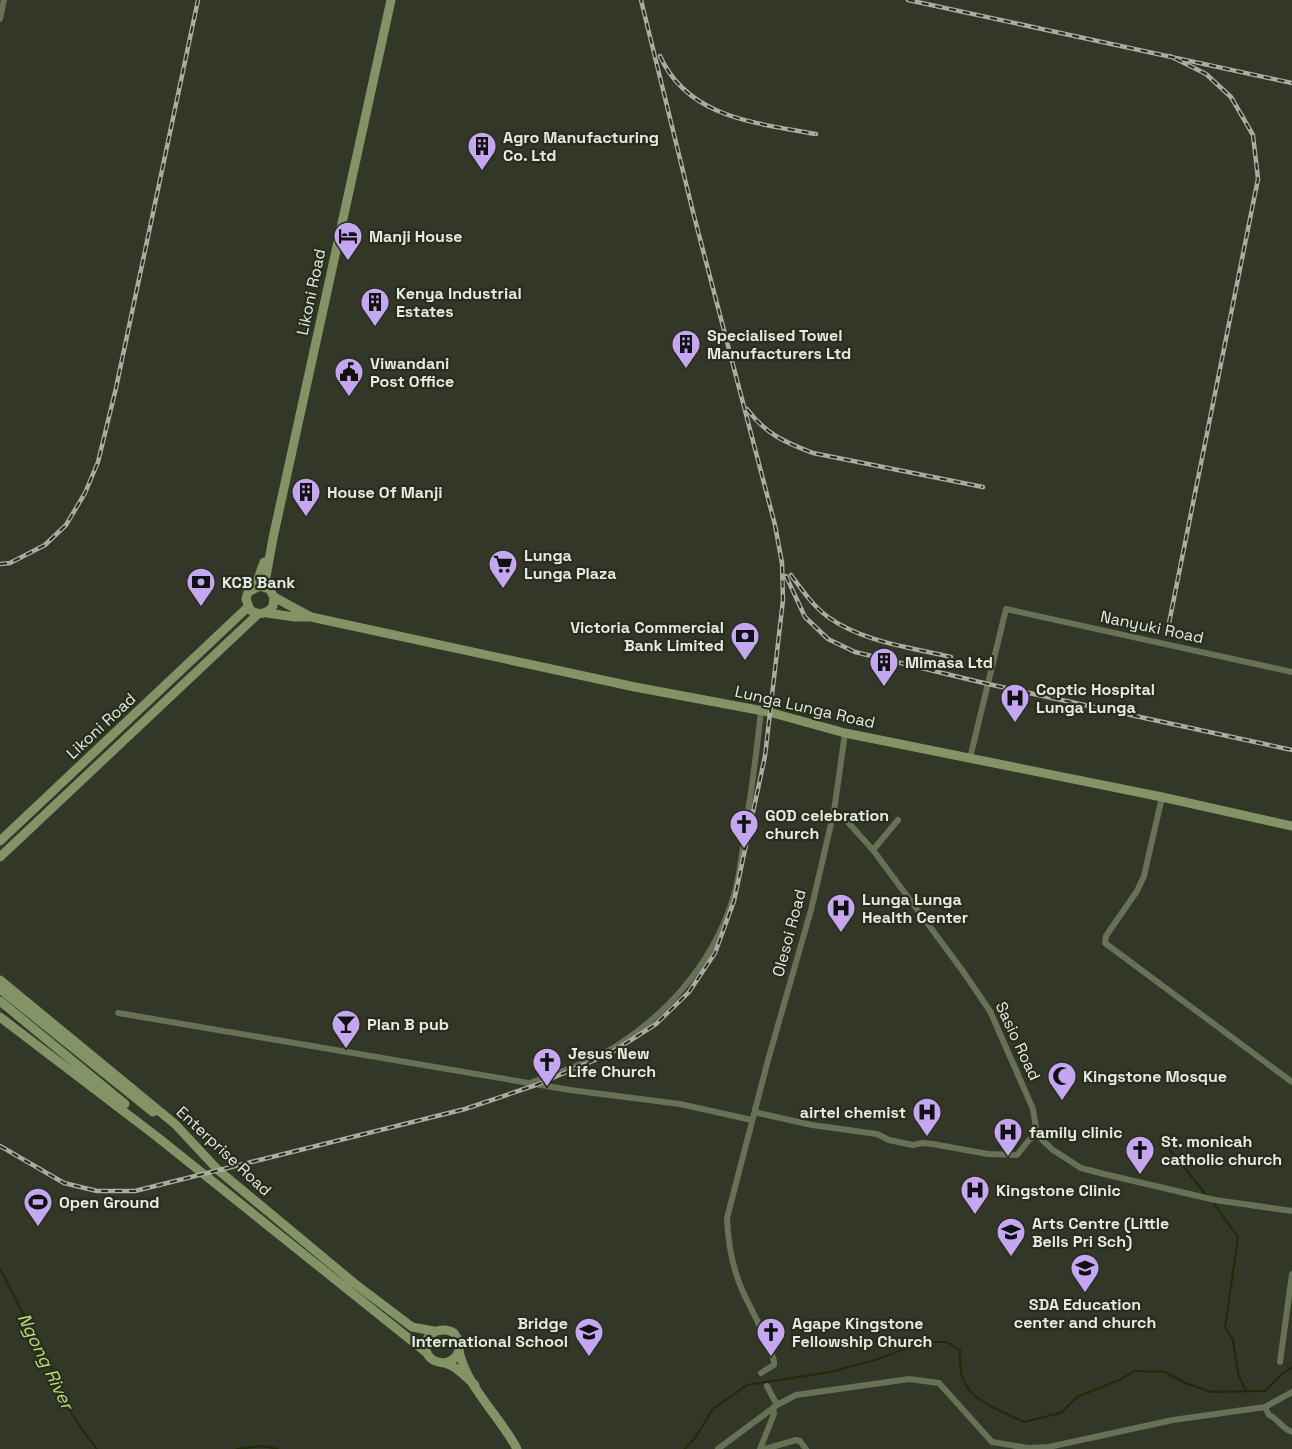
<svg xmlns="http://www.w3.org/2000/svg" width="1292" height="1449" font-family="'Space Grotesk',sans-serif">
<rect width="100%" height="100%" fill="#323727"/>
<g fill="none" stroke-linecap="round" stroke-linejoin="round">
<!-- stream -->
<path stroke="#202a04" stroke-width="2" d="M1164,1143L1208,1197
M1212,1201L1238,1237L1225,1328L1233,1340L1238,1374L1246,1391
M0,1269L52,1369C53,1391 83,1431 97,1449
M237,1449L262,1446L278,1449
M685,1449L695,1438L713,1409L747,1385L830,1372L878,1359L912,1346L931,1342H947L960,1350C960,1359 959,1370 963,1379C971,1402 1003,1411 1023,1422L1061,1413L1077,1397L1119,1380L1135,1371L1165,1372L1185,1383L1211,1392L1265,1391L1282,1374L1292,1367"/>
<!-- street -->
<path stroke="#687155" stroke-width="6" d="M0,19L4,0
M970,758L1006,609L1292,672
M1162,797L1144,876L1137,891L1106,936L1105,943L1292,1082
M834,811L845,819L873,850L962,970L990,1011L1033,1109L1037,1135L1053,1150L1081,1168L1104,1174L1215,1200L1292,1211
M873,850L898,820
M118,1013L570,1090L680,1104L752,1120
M530,1083C559,1072 591,1063 618,1045C674,1009 719,954 736,888C741,867 743,845 746,825C752,787 757,749 761,711
M755,1109L758,1113L812,1125L877,1134L889,1140L913,1145L922,1143L933,1144L988,1154L1017,1155L1029,1140L1037,1135
M1280,1362L1292,1274
M761,1373L774,1365V1361C766,1336 754,1315 743,1292C733,1270 728,1242 727,1218L768,1060L811,910L834,811L845,733
M767,1386L777,1405
M1265,1407L1269,1415C1279,1419 1282,1429 1292,1432
M718,1449L777,1405L796,1395L909,1379L939,1383L992,1442L1028,1448L1049,1447L1173,1420L1265,1407L1292,1392
M760,1449L774,1414L773,1408
M765,1449L796,1440L800,1441L806,1449"/>
<!-- secondary -->
<path stroke="#849365" stroke-width="9" d="M255,587L264,562
M269,589L260,586L248,592L246,599L250,610C259,616 267,614 273,606L274,597L265,582L273,538L391,0
M274,597L309,616
M267,613L295,617H311L635,687L769,712L845,733L1162,797L1292,826
M0,841L248,607
M0,857L258,614
M0,980L175,1124L218,1170L354,1283L412,1327L434,1331
M0,989L153,1112
M0,1001L125,1104
M0,1017L156,1136L427,1353
M459,1351C467,1388 500,1416 517,1449
M444,1363C455,1361 460,1354 460,1343L454,1333C439,1324 418,1337 428,1355C432,1361 437,1362 444,1363C456,1366 466,1377 475,1385"/>
<!-- rail casing -->
<g stroke="#a9ada1" stroke-width="4.5">
<path id="rail" d="M908,0L1292,83
M660,56C688,118 756,123 816,134
M747,409C766,434 784,442 813,453L983,487
M0,564L10,563L45,545L66,525L85,493L98,462L116,388L198,0
M791,575C802,590 813,606 828,617C863,642 909,647 951,657
M786,576L805,617L828,639L855,652L988,684L1292,750
M1169,623L1258,179L1253,135L1231,97L1206,74L1170,56
M0,1146L64,1183L97,1191H135L465,1109L536,1085L609,1054L656,1024L689,992L715,953L734,901L765,756L783,600L782,563L775,525L693,212L641,0"/>
</g>
<!-- rail -->
<use href="#rail" stroke="#282d1d" stroke-width="2" stroke-dasharray="7" stroke-linecap="butt"/>
</g>
<!-- icons -->
<defs>
<g id="building-pin" transform="scale(1.5)"><path d="M0 17L-7.5 6A9.5 9.5 0 1 1 7.5 6Z" fill="#c5a7f1" stroke="#282d1d"/><path d="M-4-6H4V6H1V3H-1V6H-4ZM-2.5-4.3h1.7v1.8h-1.7ZM.8-4.3h1.7v1.8H.8ZM-2.5-1h1.7V.8h-1.7ZM.8-1h1.7V.8H.8Z" fill="#111"/></g>
<g id="hotel-pin" transform="scale(1.5)"><path d="M0 17L-7.5 6A9.5 9.5 0 1 1 7.5 6Z" fill="#c5a7f1" stroke="#282d1d"/><path d="M-6-4.5h1.5V1H6V5H4.5V3h-9V5H-6ZM-4 0a1.8 1.8 0 1 1 3.6 0ZM.5 0V-2.5h3Q6-2.5 6 0Z" fill="#111"/></g>
<g id="civic-pin" transform="scale(1.5)"><path d="M0 17L-7.5 6A9.5 9.5 0 1 1 7.5 6Z" fill="#c5a7f1" stroke="#282d1d"/><path d="M-.6-6.5H3V-4.5H.6V-3L4-1V1h2V6H-6V1h2V-1L-.6-3ZM-1.2 2.5V6h2.4V2.5Z" fill="#111"/></g>
<g id="supermarket-pin" transform="scale(1.5)"><path d="M0 17L-7.5 6A9.5 9.5 0 1 1 7.5 6Z" fill="#c5a7f1" stroke="#282d1d"/><path d="M-6-5.5h2.5l.6 2H6L4.5 2H-2.5L-4.4-4H-6ZM-1.5 3.2a1.3 1.3 0 1 0 .1 0ZM3 3.2a1.3 1.3 0 1 0 .1 0Z" fill="#111"/></g>
<g id="bank-pin" transform="scale(1.5)"><path d="M0 17L-7.5 6A9.5 9.5 0 1 1 7.5 6Z" fill="#c5a7f1" stroke="#282d1d"/><path d="M-6-4H6V4H-6ZM0-2.3a2.3 2.3 0 1 0 0 4.6a2.3 2.3 0 1 0 0-4.6Z" fill="#111"/></g>
<g id="hospital-pin" transform="scale(1.5)"><path d="M0 17L-7.5 6A9.5 9.5 0 1 1 7.5 6Z" fill="#c5a7f1" stroke="#282d1d"/><path d="M-5-5h3v3.5h4V-5h3V5h-3V1.5h-4V5h-3Z" fill="#111"/></g>
<g id="church-pin" transform="scale(1.5)"><path d="M0 17L-7.5 6A9.5 9.5 0 1 1 7.5 6Z" fill="#c5a7f1" stroke="#282d1d"/><path d="M-1.2-6h2.4v3.5h3.3v2.4h-3.3V6h-2.4V-.1h-3.3v-2.4h3.3Z" fill="#111"/></g>
<g id="bar-pin" transform="scale(1.5)"><path d="M0 17L-7.5 6A9.5 9.5 0 1 1 7.5 6Z" fill="#c5a7f1" stroke="#282d1d"/><path d="M-6-5H6L.8 .8V4.5H3.5V6h-7V4.5H-.8V.8Z" fill="#111"/></g>
<g id="mosque-pin" transform="scale(1.5)"><path d="M0 17L-7.5 6A9.5 9.5 0 1 1 7.5 6Z" fill="#c5a7f1" stroke="#282d1d"/><path d="M3.5-4.9A6 6 0 1 0 3.5 4.9A5 5 0 1 1 3.5-4.9Z" fill="#111"/></g>
<g id="stadium-pin" transform="scale(1.5)"><path d="M0 17L-7.5 6A9.5 9.5 0 1 1 7.5 6Z" fill="#c5a7f1" stroke="#282d1d"/><path d="M0-5a6.5 5 0 1 0 0 10a6.5 5 0 1 0 0-10ZM-3.5-1.8h7v3.6h-7Z" fill="#111"/></g>
<g id="school-pin" transform="scale(1.5)"><path d="M0 17L-7.5 6A9.5 9.5 0 1 1 7.5 6Z" fill="#c5a7f1" stroke="#282d1d"/><path d="M0-5L7-2L0 1L-7-2ZM-4 1L0 2.5L4 1V4Q0 6-4 4Z" fill="#111"/></g>
</defs>
<g fill-rule="evenodd">
<use href="#building-pin" x="482" y="146"/>
<use href="#hotel-pin" x="348" y="236"/>
<use href="#building-pin" x="375" y="302"/>
<use href="#building-pin" x="686" y="344"/>
<use href="#civic-pin" x="349" y="372"/>
<use href="#building-pin" x="306" y="492"/>
<use href="#supermarket-pin" x="503" y="564"/>
<use href="#bank-pin" x="201" y="582"/>
<use href="#bank-pin" x="745" y="636"/>
<use href="#building-pin" x="884" y="662"/>
<use href="#hospital-pin" x="1015" y="698"/>
<use href="#church-pin" x="744" y="824"/>
<use href="#hospital-pin" x="841" y="908"/>
<use href="#bar-pin" x="346" y="1024"/>
<use href="#church-pin" x="547" y="1062"/>
<use href="#mosque-pin" x="1062" y="1076"/>
<use href="#hospital-pin" x="927" y="1112"/>
<use href="#hospital-pin" x="1008" y="1132"/>
<use href="#church-pin" x="1140" y="1150"/>
<use href="#hospital-pin" x="975" y="1190"/>
<use href="#stadium-pin" x="38" y="1202"/>
<use href="#school-pin" x="1011" y="1232"/>
<use href="#school-pin" x="1085" y="1268"/>
<use href="#school-pin" x="589" y="1332"/>
<use href="#church-pin" x="771" y="1332"/>
</g>
<g text-anchor="middle" dominant-baseline="central" stroke-width="4.5" stroke-linejoin="round" paint-order="stroke">
<!-- poi labels -->
<g font-size="16" font-weight="bold" fill="#e6eae0" stroke="#282d1d" text-anchor="start">
<text x="503" y="137">Agro Manufacturing<tspan x="503" dy="18">Co. Ltd</tspan></text>
<text x="369" y="236">Manji House</text>
<text x="396" y="293">Kenya Industrial<tspan x="396" dy="18">Estates</tspan></text>
<text x="707" y="335">Specialised Towel<tspan x="707" dy="18">Manufacturers Ltd</tspan></text>
<text x="370" y="363">Viwandani<tspan x="370" dy="18">Post Office</tspan></text>
<text x="327" y="492">House Of Manji</text>
<text x="524" y="555">Lunga<tspan x="524" dy="18">Lunga Plaza</tspan></text>
<text x="222" y="582">KCB Bank</text>
<text x="724" y="627" text-anchor="end">Victoria Commercial<tspan x="724" dy="18">Bank Limited</tspan></text>
<text x="905" y="662">Mimasa Ltd</text>
<text x="1036" y="689">Coptic Hospital<tspan x="1036" dy="18">Lunga Lunga</tspan></text>
<text x="765" y="815">GOD celebration<tspan x="765" dy="18">church</tspan></text>
<text x="862" y="899">Lunga Lunga<tspan x="862" dy="18">Health Center</tspan></text>
<text x="367" y="1024">Plan B pub</text>
<text x="568" y="1053">Jesus New<tspan x="568" dy="18">Life Church</tspan></text>
<text x="1083" y="1076">Kingstone Mosque</text>
<text x="906" y="1112" text-anchor="end">airtel chemist</text>
<text x="1029" y="1132">family clinic</text>
<text x="1161" y="1141">St. monicah<tspan x="1161" dy="18">catholic church</tspan></text>
<text x="996" y="1190">Kingstone Clinic</text>
<text x="59" y="1202">Open Ground</text>
<text x="1032" y="1223">Arts Centre (Little<tspan x="1032" dy="18">Bells Pri Sch)</tspan></text>
<text x="1085" y="1304" text-anchor="middle">SDA Education<tspan x="1085" dy="18">center and church</tspan></text>
<text x="568" y="1323" text-anchor="end">Bridge<tspan x="568" dy="18">International School</tspan></text>
<text x="792" y="1323">Agape Kingstone<tspan x="792" dy="18">Fellowship Church</tspan></text>
</g>
<!-- street labels -->
<g font-size="16" fill="#e6eae0" stroke="#282d1d">
<text transform="translate(311 292) rotate(-78)">Likoni Road</text>
<text transform="translate(1152 627) rotate(12)">Nanyuki Road</text>
<text transform="translate(805 707) rotate(13)">Lunga Lunga Road</text>
<text transform="translate(101 726) rotate(-43)">Likoni Road</text>
<text transform="translate(789 933) rotate(-75)">Olesoi Road</text>
<text transform="translate(1018 1041) rotate(65)">Sasio Road</text>
<text transform="translate(224 1151) rotate(43)">Enterprise Road</text>
</g>
<!-- water labels -->
<g font-size="18" font-style="italic" fill="#bcd977" stroke="#282d1d">
<text transform="translate(46 1361) rotate(64)">Ngong River</text>
</g>
</g>
</svg>
